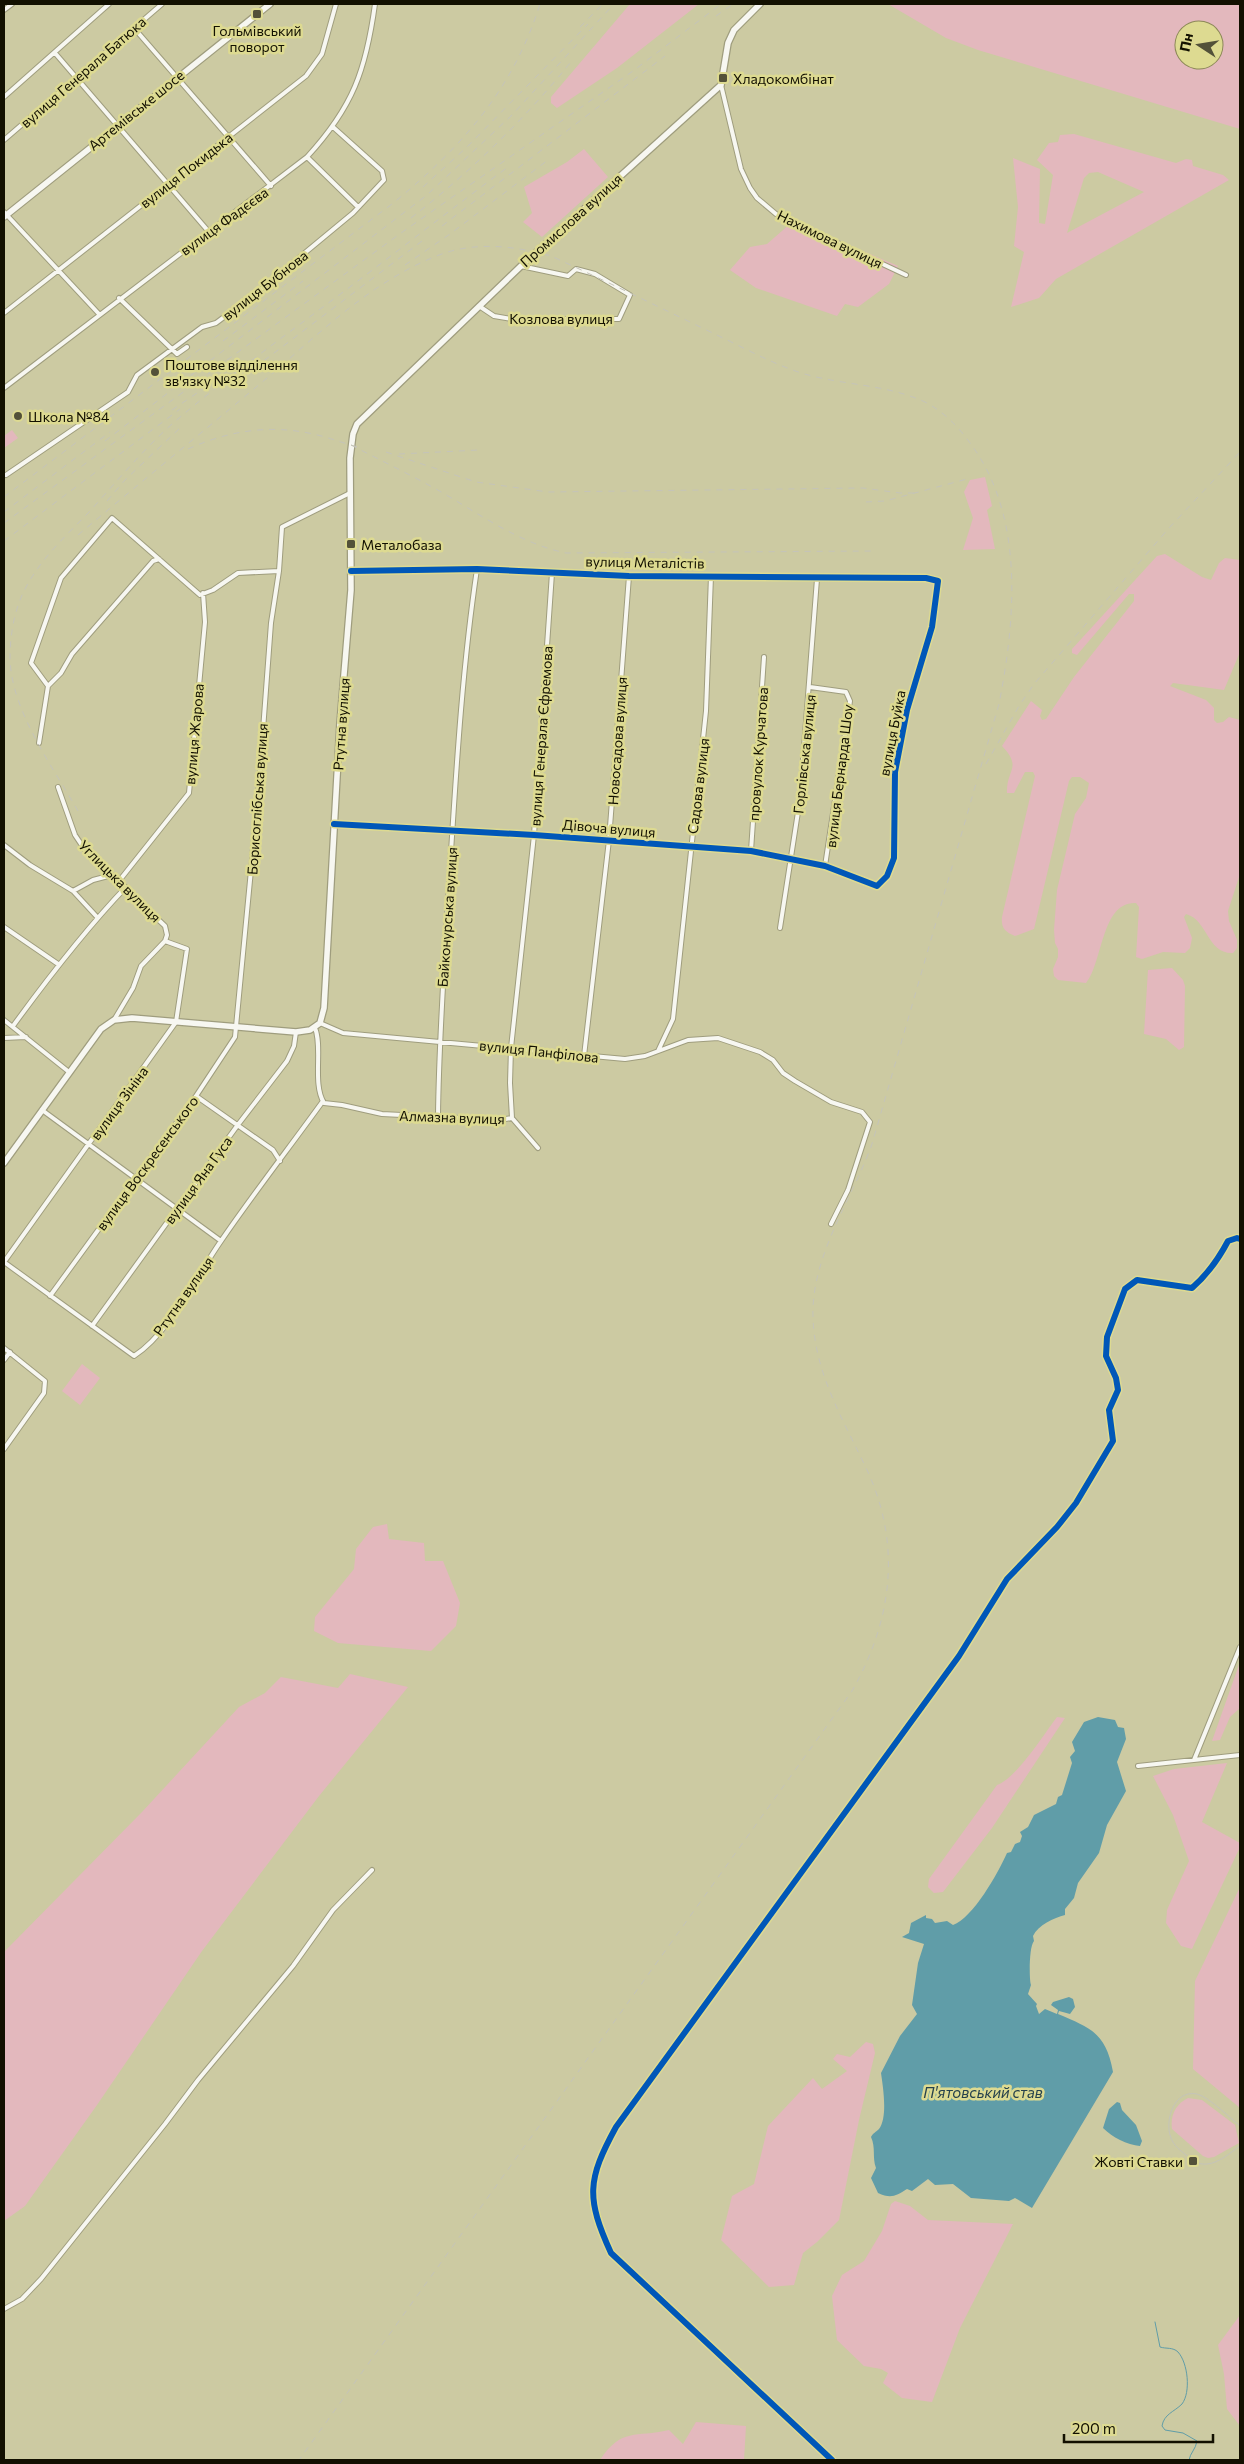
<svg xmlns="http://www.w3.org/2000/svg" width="1244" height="2464" font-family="Commissioner,sans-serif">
<rect width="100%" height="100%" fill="#cccaa2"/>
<!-- green -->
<path fill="#e3b8bd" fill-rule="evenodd" d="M630,4H699L617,68L557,108L551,103V97Z
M888,4H1240V129L978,50L946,38ZM1184,30H1214V60H1184Z
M1074,134L1176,163L1186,159L1192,160L1193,166L1223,175L1229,180L1056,279L1039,298L1011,307L1024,252L1014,246L1018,207L1013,158L1040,169L1039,223L1045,224L1053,175L1037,160L1049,143L1058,142L1060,135ZM1098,172L1144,192L1067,233L1084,178L1089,173Z
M584,149L608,177L542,237L523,222L532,213L524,187L567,162Z
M791,220L898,266L889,284L858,307L845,304L837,316L756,288L730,270L750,247L767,244L790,224Z
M12,430L18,438L4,448V436Z
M985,477L992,506L987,510L995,549L963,550L973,518L964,492L970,480Z
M1165,554L1202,577L1211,580L1219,563L1225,558L1240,560V652L1224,690L1173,683L1170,686L1206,700L1214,708V720L1217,723L1223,722L1229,717L1240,720V874L1228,911L1229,921L1237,940V948L1233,953C1207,954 1208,920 1186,914L1184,917L1192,938L1190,948L1185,953L1163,952L1142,959L1136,957L1139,907L1136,903C1101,901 1103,963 1086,983L1058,980L1054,976L1053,969L1058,957V949L1055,943L1054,930L1057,890L1075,814L1086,798L1089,783L1080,777H1072L1069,781L1034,929L1015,936C1005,932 1001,928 1002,917L1035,776L1033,772H1025L1014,793H1007C1006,769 1023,768 1002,746L1031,701L1042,710L1040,716L1042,720L1046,719L1074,677L1134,601V594H1129L1077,655L1072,653V649L1157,556Z
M1172,968L1183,980L1185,986L1184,1047L1179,1050L1166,1039L1144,1034L1148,970Z
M82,1364L100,1378L80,1405L62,1391Z
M387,1524L389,1539L424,1543L425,1561H443L460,1603L456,1626L431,1651L338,1643L314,1631L315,1617L354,1569L356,1549L373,1527Z
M1240,1662V1708L1230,1717L1220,1740L1212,1741Z
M350,1674L408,1687L319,1796L202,1951L97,2105L25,2206L4,2221V1952L142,1812L239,1707L265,1693L281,1677L338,1688Z
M1057,1717L1065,1718L992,1828L943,1892L934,1893L928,1887L929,1879L997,1785C1016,1779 1044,1734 1057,1717Z
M1227,1763L1202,1822L1240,1843V1847L1192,1949L1181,1946L1166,1923L1167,1910L1189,1861L1173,1815L1153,1776L1174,1769Z
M1240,1887V2108L1193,2069L1195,1981Z
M866,2042L873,2044L875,2053L859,2120L839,2220L817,2242L803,2253L794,2285L769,2287L721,2240L732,2196L754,2184L768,2126L813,2078L822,2089L847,2071L833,2059L837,2054L850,2057Z
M1188,2098L1202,2100L1235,2125L1239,2143L1214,2157L1208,2158L1203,2156L1172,2129C1170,2115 1176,2104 1188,2098Z
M895,2201L910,2206L928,2220L1013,2224L960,2328L932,2402L902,2398L883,2383L888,2373L881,2369L864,2366L837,2340L832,2296L842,2275L864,2261L882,2231L891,2204Z
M1240,2315V2426L1227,2409L1224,2374L1218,2345Z
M696,2422L746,2426L744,2460H600C622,2427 635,2438 669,2430L683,2444Z"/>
<!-- water -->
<path fill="#609da8" d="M1098,1717L1115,1720L1118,1727L1124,1728L1126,1739L1117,1762L1126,1791L1107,1825L1099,1853L1078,1883L1074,1898L1065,1909V1915C1054,1918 1038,1925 1033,1936L1034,1941C1029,1946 1029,1980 1031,1985L1028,1994L1037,2004L1036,2006L1039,2014L1045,2009L1057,2014L1058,2010L1051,2005L1053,2002L1069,1997L1073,1999L1075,2007L1070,2014L1059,2011L1058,2014C1091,2028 1106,2033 1113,2072L1032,2208L1015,2198L1009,2201L971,2198L953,2184L935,2185L928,2179L912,2191L907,2189C896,2196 891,2199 878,2193L871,2178L876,2168C872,2157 876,2148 871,2137C873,2133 876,2132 879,2129C888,2117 883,2087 881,2073L900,2036L917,2014L912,2005L918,1963L924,1944L902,1937L909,1933L911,1923L926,1915V1918L932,1919L935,1923L947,1921L953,1925C973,1918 998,1873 1007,1853L1011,1852L1015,1844L1020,1842L1022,1836L1020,1832L1028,1827L1034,1815L1056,1804L1058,1797L1062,1795L1072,1763L1070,1757L1075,1751L1072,1742L1084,1722Z
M1117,2102L1120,2103L1122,2110L1136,2125L1142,2141L1140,2146C1127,2145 1112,2137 1103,2128L1109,2109Z"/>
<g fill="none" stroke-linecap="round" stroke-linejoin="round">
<!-- stream -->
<path stroke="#609da8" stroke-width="1" d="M1155,2322L1160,2347C1166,2349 1173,2347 1178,2352C1188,2363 1191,2392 1182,2404C1174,2412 1164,2414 1162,2426L1165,2430L1183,2433L1197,2441C1196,2449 1190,2453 1189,2460"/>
<!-- street casing -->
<g stroke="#9f9d7e" stroke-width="6">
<path id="street" d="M4,10L12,4
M134,28L271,186
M55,53L209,232
M721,85L741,169L750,188L757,198L776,214L906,275
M4,97L109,4
M4,140L162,4
M307,157L358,207
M4,212L99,314
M119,298L177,354L187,347
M479,306L494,316L511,319H619L630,295L595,274L576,269L568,276L521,266
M4,313L306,76L322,54L336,4
M4,388L307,157C353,107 366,70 375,4
M6,475L128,392L137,375L202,327L216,323L260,290L353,213L384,180L382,171L333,127
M48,686L61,673L72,654L153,561L159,559
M810,687L846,692L850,701L825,866
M39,743L48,686L31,663L61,578L112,518L200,595L213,590L238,573L279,571
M58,787L75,835L85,850L165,926L167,935L165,941L141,966L133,988L114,1020
M334,824L534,835L751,851L825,866L877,886L887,876L894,858L895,772L907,710L932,627L938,581L926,578L629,576L477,569L351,571
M4,845L30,865L73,891L97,917
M751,851L764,657
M119,881L189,793L205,622L203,593
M73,891L93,880L112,875
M4,927L58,964
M780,928L800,799L817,579
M4,1020L69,1072
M320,1023L343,1033L625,1059L645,1056L688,1040L718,1038L760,1052L773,1060L783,1073L795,1081L831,1102L862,1112L870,1122L848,1190L831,1224
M13,1026C48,978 84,931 126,887
M315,1028C323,1047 312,1084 324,1103L342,1105L382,1114L500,1120L512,1118
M4,1038L26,1037
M658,1051L673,1019L706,711L711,576
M584,1056L609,840L629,576
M196,1096L273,1150L280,1161
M42,1110L221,1241
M438,1116C439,1028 446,940 451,852C457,757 463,663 477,569
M512,1118L510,1083L511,1048L534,835L552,573
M512,1118L538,1148
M4,1262L134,1356C169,1334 197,1275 221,1241C254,1193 289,1148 323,1101
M4,1262L176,1022L187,949L165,941
M50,1296L196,1096L235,1037L258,797L271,623L279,571L282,527L350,493
M92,1326L237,1126L287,1061L294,1046L296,1032
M4,1348L45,1381L44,1393L4,1449
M4,1360L10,1352
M1194,1760L1240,1647
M1138,1766L1240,1755
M4,2309L22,2299L41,2279L165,2124L198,2080L293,1966L333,1910L372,1870
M832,2460L611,2253C586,2198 587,2180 616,2127L959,1656L1007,1579L1057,1527L1076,1503L1113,1441L1109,1410L1118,1390L1116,1378L1106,1356L1107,1337L1125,1289L1137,1280L1192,1288C1208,1274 1218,1260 1228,1241L1237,1238L1240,1239"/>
</g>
<!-- secondary casing -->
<g stroke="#9f9d7e" stroke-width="8">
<path id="secondary" d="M4,217L270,4
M4,1163L101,1029L114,1020L132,1018L296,1032L310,1030L320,1023L324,1008L340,723L351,590L350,458L353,434L357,424L521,266L721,85L728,43L734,30L760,4"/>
</g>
<!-- street -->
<use href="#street" stroke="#f7f7f1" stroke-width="4"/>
<!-- secondary -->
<use href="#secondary" stroke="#f7f7f1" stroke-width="5.5"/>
<!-- tram -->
<path stroke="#c5c4b9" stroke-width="1" d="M1240,2126C1230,2118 1209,2097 1197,2094C1174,2089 1164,2121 1171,2138C1174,2146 1180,2150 1186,2155C1192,2160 1198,2165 1207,2164C1219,2163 1230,2153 1240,2146"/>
<!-- rail -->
<path stroke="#c5c4b9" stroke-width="1" stroke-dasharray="6 6" stroke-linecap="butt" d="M716,16L733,4
M580,27L603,4
M423,187L467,147L588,24
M411,218C469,173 524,120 570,63
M442,226L665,56
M405,265L450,234L548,160
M223,341L303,281
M245,375L426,238
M172,410L222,376
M105,441L427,195L512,115L614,4
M351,445C382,461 413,476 443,493C482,516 522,544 566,553L872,551
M188,449C228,431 269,424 313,434C328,437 342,443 358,447
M386,452L476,482L548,492L863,488L900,493H916
M399,454L479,450
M4,497L392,204C461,148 513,90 540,4
M107,501L125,480L181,427
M866,502L885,501L967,479
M4,512L110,432
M4,523L401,233L633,71L721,4
M78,535C141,482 205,430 267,378C321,332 372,281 439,255C476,241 515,246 551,256C608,282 665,310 721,337C744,348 766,360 790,369C833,386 882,382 925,402C942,411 955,423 967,439C1025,512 1016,617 999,704L872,1144C853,1197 816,1248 813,1307C811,1368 842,1417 867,1470C902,1545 892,1621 852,1691L299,2460
M4,541L180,409
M986,764L1019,706L1034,684L1169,528L1240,452
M78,811C53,767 11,711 10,658C10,636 14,610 25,589C41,558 66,536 90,511C117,481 142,451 172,424C222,381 275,343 327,304C388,259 447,212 508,167"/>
<!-- cycleway casing -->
<g stroke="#ddda91" stroke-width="9">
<path id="cycleway" d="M334,824L534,835L751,851L825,866L877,886L887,876L894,858L895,772L907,710L932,627L938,581L926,578L629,576L477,569L351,571
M832,2460L611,2253C586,2198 587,2180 616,2127L959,1656L1007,1579L1057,1527L1076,1503L1113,1441L1109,1410L1118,1390L1116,1378L1106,1356L1107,1337L1125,1289L1137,1280L1192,1288C1208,1274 1218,1260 1228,1241L1237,1238L1240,1239"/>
</g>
<!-- cycleway -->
<use href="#cycleway" stroke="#0057b8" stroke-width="6"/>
</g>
<!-- markers -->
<g fill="#535139" stroke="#ddda91" stroke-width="2">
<rect x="252" y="9" width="10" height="10" rx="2.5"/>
<rect x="718" y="73" width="10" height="10" rx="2.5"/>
<circle cx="155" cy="372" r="5"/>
<circle cx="18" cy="416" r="5"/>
<rect x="346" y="539" width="10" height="10" rx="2.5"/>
<rect x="1188" y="2156" width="10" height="10" rx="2.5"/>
</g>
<g text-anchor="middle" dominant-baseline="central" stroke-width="5" stroke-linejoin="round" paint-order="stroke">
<!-- poi labels -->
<g font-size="14" fill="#121000" stroke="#ddda91" text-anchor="start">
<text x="257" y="30" text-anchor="middle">Гольмівський<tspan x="257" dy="16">поворот</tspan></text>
<text x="733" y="78">Хладокомбінат</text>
<text x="165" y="364">Поштове відділення<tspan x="165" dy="16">зв'язку №32</tspan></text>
<text x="28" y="416">Школа №84</text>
<text x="361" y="544">Металобаза</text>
<text x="1183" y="2161" text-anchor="end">Жовті Ставки</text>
</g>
<!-- street labels -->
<g font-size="14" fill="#121000" stroke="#ddda91">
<text transform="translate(83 72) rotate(-41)">вулиця Генерала Батюка</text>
<text transform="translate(136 110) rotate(-39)">Артемівське шосе</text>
<text transform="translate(186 170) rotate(-38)">вулиця Покидька</text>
<text transform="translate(571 220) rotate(-42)">Промислова вулиця</text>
<text transform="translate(224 221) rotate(-36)">вулиця Фадєєва</text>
<text transform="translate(830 239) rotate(26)">Нахимова вулиця</text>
<text transform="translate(265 285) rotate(-38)">вулиця Бубнова</text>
<text x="561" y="318">Козлова вулиця</text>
<text transform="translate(645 562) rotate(1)">вулиця Металістів</text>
<text transform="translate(341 724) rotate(-86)">Ртутна вулиця</text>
<text transform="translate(892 733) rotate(-79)">вулиця Буйка</text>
<text transform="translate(194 734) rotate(-85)">вулиця Жарова</text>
<text transform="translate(541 736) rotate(-86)">вулиця Генерала Єфремова</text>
<text transform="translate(617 741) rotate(-86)">Новосадова вулиця</text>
<text transform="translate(758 754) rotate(-86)">провулок Курчатова</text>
<text transform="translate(804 754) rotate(-84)">Горлівська вулиця</text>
<text transform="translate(839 776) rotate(-83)">вулиця Бернарда Шоу</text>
<text transform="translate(698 786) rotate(-83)">Садова вулиця</text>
<text transform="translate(257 799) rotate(-86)">Борисоглібська вулиця</text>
<text transform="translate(609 828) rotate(5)">Дівоча вулиця</text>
<text transform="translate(120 881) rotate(45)">Углицька вулиця</text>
<text transform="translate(447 917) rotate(-86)">Байконурська вулиця</text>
<text transform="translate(539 1051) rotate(6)">вулиця Панфілова</text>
<text transform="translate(119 1103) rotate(-54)">вулиця Зініна</text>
<text transform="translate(452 1117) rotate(2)">Алмазна вулиця</text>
<text transform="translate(147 1163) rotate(-54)">вулиця Воскресенського</text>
<text transform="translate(198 1180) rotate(-54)">вулиця Яна Гуса</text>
<text transform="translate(183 1296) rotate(-55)">Ртутна вулиця</text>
</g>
<!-- water labels -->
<g font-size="15" font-style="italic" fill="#26414c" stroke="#ddda91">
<text x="983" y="2092">П'ятовський став</text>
</g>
</g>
<!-- border -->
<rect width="1244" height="2464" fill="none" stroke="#121000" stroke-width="10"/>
<!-- north arrow -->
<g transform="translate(1199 45) rotate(282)"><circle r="24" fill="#ddda91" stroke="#8c8957"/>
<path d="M0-4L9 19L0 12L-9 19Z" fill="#535139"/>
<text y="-8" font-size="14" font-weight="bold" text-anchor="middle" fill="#121000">Пн</text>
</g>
<!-- scale -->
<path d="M1064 2434v8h149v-8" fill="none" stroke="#121000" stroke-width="2.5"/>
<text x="1072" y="2434" font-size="15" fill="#121000" stroke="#ddda91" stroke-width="4" paint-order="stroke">200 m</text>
</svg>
